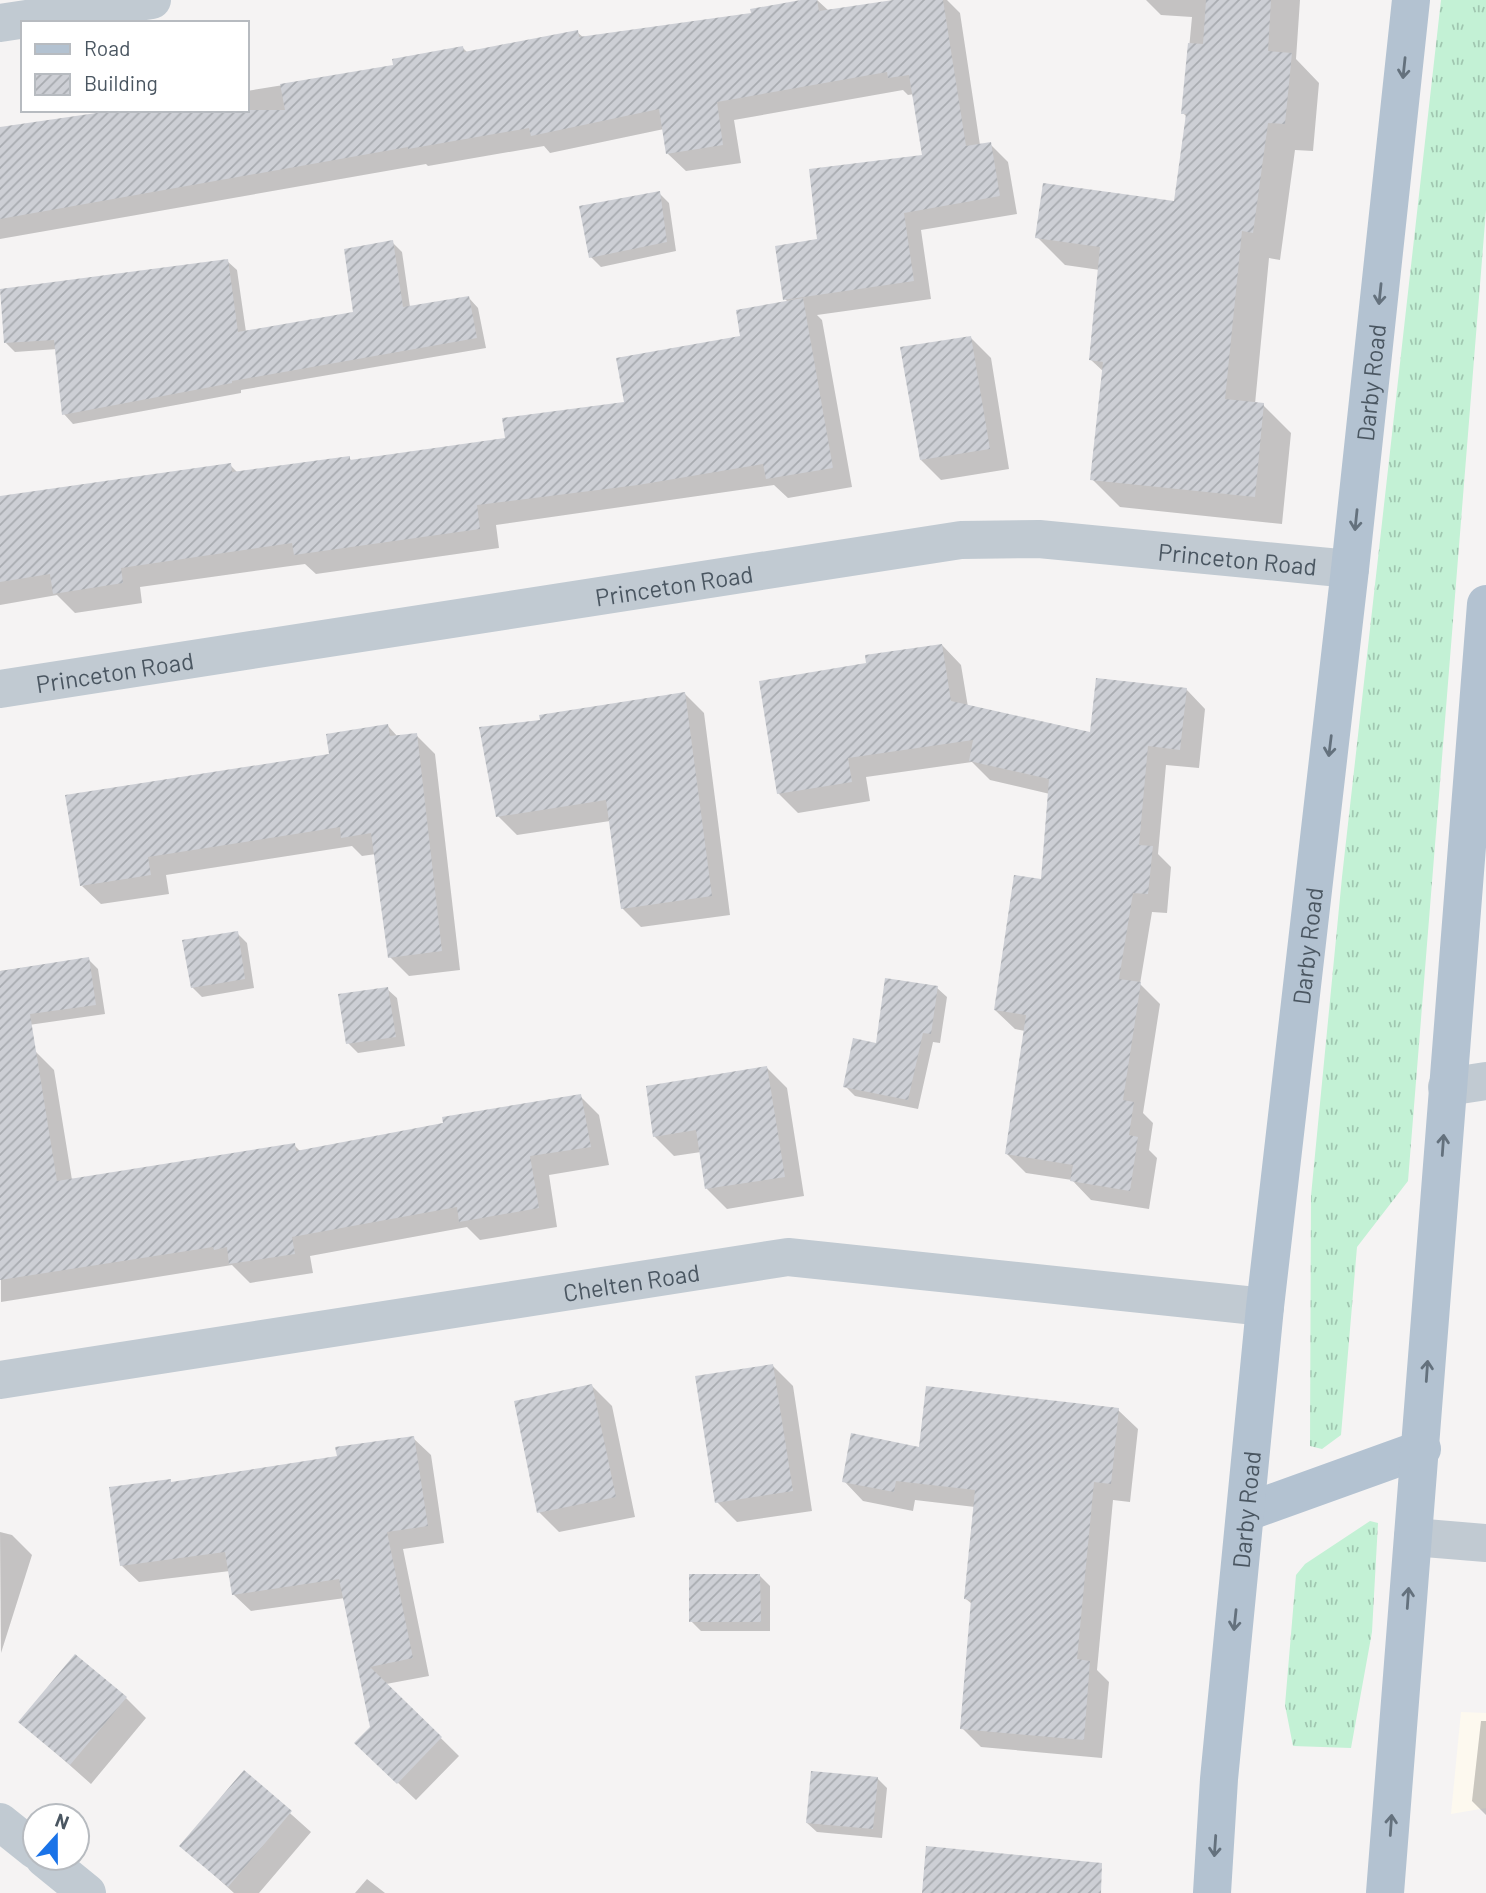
<svg xmlns="http://www.w3.org/2000/svg" width="1486" height="1893" font-family="Barlow,sans-serif">
<defs>
<pattern id="grass-tufts" width="24" height="20" patternUnits="userSpaceOnUse" patternTransform="scale(1.75)"><rect width="24" height="20" fill="#c3f1d5"/><path d="M3 7l-1-3M5 7V3M7 7l1-3M15 17l-1-3M17 17v-4M19 17l1-3" fill="none" stroke="#a0c6b0"/></pattern>
<pattern id="building-hatch" width="6" height="6" patternUnits="userSpaceOnUse" patternTransform="scale(1.75)"><rect width="6" height="6" fill="#cdcfd5"/><path d="M-1 1l2-2M0 6l6-6M5 7l2-2" fill="none" stroke="#a8abb0"/></pattern>
</defs>
<rect width="100%" height="100%" fill="#f5f3f3"/>
<!-- commercial -->
<path fill="#fdf9ef" d="M1461,1712L1486,1713V1808L1451,1814Z"/>
<!-- grass -->
<path fill="url(#grass-tufts)" d="M1441,0H1486V210L1408,1181L1357,1247L1341,1435L1322,1449L1310,1446L1311,1196L1342,877Z
M1370,1521L1378,1523L1372,1632L1351,1748L1293,1746L1285,1705L1296,1575L1305,1564Z"/>
<!-- shadow -->
<path fill="#0003" d="M811,0H817L829,11L904,0H947L960,13L980,145L990,144L1008,162L1017,214L921,230L931,299L817,315L822,320L852,487L788,498L774,485L496,525L499,548L316,574L305,564L140,587L142,603L75,613L57,595L0,605V498L230,465L238,473L349,458L352,461L507,440L626,403L742,338L789,303L785,299L819,240L924,156L914,94L908,95L903,90L734,120L741,163L686,171L667,153L664,129L550,153L544,146L428,166L426,164L0,239V128L247,110V91L395,67L463,48L468,53L577,32L584,38L753,14Z
M1146,0H1300L1296,59L1319,83L1313,151L1295,150L1280,260L1269,258L1255,404L1263,405L1291,433L1282,524L1120,507L1092,479L1104,372L1091,360L1100,270L1065,265L1037,237L1175,203L1187,117L1183,113L1192,17L1161,15Z
M659,193L669,203L676,251L601,267L591,257Z
M392,242L402,252L410,307L469,298L478,308L486,348L241,390V393L73,424L64,414L57,349L15,352L5,342L227,261L237,270L246,332L355,314Z
M971,338L991,358L1009,469L941,480L921,460Z
M942,645L961,665L968,707L1092,734L1186,689L1205,709L1199,768L1166,765L1158,854L1171,867L1167,913L1152,912L1140,984L1160,1004L1143,1113L1153,1123L1149,1150L1157,1158L1149,1209L1091,1200L1072,1180L1026,1173L1007,1154L1025,1031L1015,1029L995,1010L1042,881L1050,794L990,780L972,762L866,777L870,801L798,813L778,793L868,664Z
M685,694L704,713L730,915L641,927L622,908L610,821L517,835L498,816L542,722Z
M388,726L398,737L416,735L435,754L460,970L409,976L390,957L376,854L362,856L352,846L166,875L169,894L101,904L82,886Z
M237,933L247,943L254,988L202,997L192,987Z
M88,959L98,969L105,1014L8,1028L0,1020V971Z
M937,988L947,997L940,1043L933,1042L918,1109L855,1096L845,1086L877,1045Z
M387,989L397,998L405,1046L358,1053L348,1043Z
M35,1051L54,1070L72,1180L294,1145L301,1152L580,1096L599,1115L609,1165L549,1175L557,1227L480,1240L467,1227L310,1256L313,1273L250,1283L232,1265L1,1302L0,1056Z
M767,1068L787,1088L804,1196L727,1209L707,1189L701,1152L674,1156L654,1136Z
M773,1366L793,1386L812,1511L737,1522L717,1502Z
M592,1386L612,1406L635,1517L559,1532L539,1512Z
M1118,1410L1138,1429L1130,1502L1113,1500L1097,1670L1109,1682L1102,1758L981,1747L962,1728L972,1604L966,1599L975,1507L915,1500L913,1511L863,1501L844,1481L921,1449Z
M413,1438L431,1455L444,1543L403,1549L429,1676L386,1684L459,1756L416,1800L374,1760L372,1728L345,1598L251,1611L233,1594L230,1571L139,1582L121,1565L170,1481L173,1484L339,1458Z
M0,1532L12,1535L32,1555L1,1653Z
M760,1576L770,1586V1631H701L691,1621Z
M126,1698L146,1718L91,1784L21,1722Z
M1481,1721H1486V1815L1472,1801Z
M244,1772L311,1832L259,1893H234L182,1846Z
M877,1778L887,1788L882,1838L817,1832L807,1823Z
M367,1879L385,1893H355Z"/>
<!-- building -->
<path fill="url(#building-hatch)" d="M801,0H817L819,11L893,0H943L966,146L991,142L1000,196L904,213L914,281L783,300L775,246L817,239L809,169L922,155L909,75L888,78L887,72L717,102L723,145L666,154L659,109L531,136L529,128L408,149V147L0,219V127L117,110H285L280,84L393,65L392,59L463,46L464,52L578,30L579,37L751,13L750,9Z
M1206,0H1271L1268,51L1292,53L1285,124L1268,123L1253,233L1242,231L1225,399L1264,403L1255,497L1090,480L1103,362L1089,360L1100,247L1035,238L1043,183L1174,201L1186,114H1181L1188,43L1203,44Z
M660,191L667,242L589,258L579,206Z
M393,240L403,307L469,296L477,338L232,381V383L62,415L54,340L4,343L0,289L228,259L238,332L353,312L344,249Z
M803,298L833,468L766,479L763,464L638,485L477,505L480,529L294,555L292,543L121,568L123,583L53,594L50,574L0,582V496L231,463L232,472L350,456V460L505,438L502,418L624,402L616,358L740,336L736,310Z
M971,336L990,449L920,460L900,347Z
M942,644L951,701L1090,732L1096,678L1187,688L1180,750L1148,746L1139,845L1153,846L1148,894L1133,893L1119,979L1141,982L1123,1100L1134,1102L1129,1135L1138,1137L1130,1191L1070,1181L1073,1165L1005,1154L1026,1015L994,1010L1014,875L1041,879L1049,779L969,761L973,740L848,758L852,782L777,794L759,681L866,663L865,655Z
M685,692L712,896L621,909L606,800L496,817L479,727L540,720L539,715Z
M388,724L390,736L417,733L442,951L388,958L371,833L341,838L340,827L148,857L151,875L80,886L65,795L329,754L326,734Z
M238,931L245,979L191,988L182,940Z
M89,957L96,1005L30,1014L57,1181L295,1143L296,1151L443,1123L442,1117L581,1094L591,1147L530,1156L539,1208L459,1222L457,1207L292,1237L295,1254L229,1264L227,1247L214,1250L213,1247L0,1280V971Z
M885,978L938,986L931,1034L923,1033L908,1100L843,1087L853,1038L876,1043Z
M388,987L396,1037L346,1044L338,994Z
M767,1066L785,1177L705,1189L696,1130L653,1137L646,1086Z
M773,1364L793,1491L715,1503L695,1376Z
M592,1384L616,1497L537,1513L514,1401Z
M926,1386L1119,1408L1111,1484L1094,1482L1077,1659L1090,1661L1084,1740L960,1729L971,1600L964,1599L975,1490L896,1481L894,1492L842,1482L851,1433L919,1447Z
M414,1436L428,1526L387,1532L413,1658L370,1667L442,1737L397,1784L354,1743L370,1727L339,1579L232,1595L225,1552L120,1566L109,1487L171,1479V1482L337,1456L335,1447Z
M689,1574H760L761,1622H689Z
M75,1654L127,1697L70,1765L18,1722Z
M244,1770L292,1811L228,1887L179,1846Z
M811,1771L878,1777L873,1829L806,1823Z
M926,1846L1102,1863L1101,1893H922Z"/>
<g fill="none" stroke-linecap="round" stroke-linejoin="round">
<!-- minor -->
<g stroke="#c1cad2" stroke-width="38">
<path d="M0,23L152,0"/>
<path id="s1" d="M0,689L961,540L1039,539L1350,569"/>
<path d="M1447,1087L1486,1081"/>
<path id="s2" d="M0,1380L788,1257L1265,1307"/>
<path d="M1413,1537L1486,1543"/>
<path d="M0,1822L35,1850"/>
<path d="M44,1858L87,1893"/>
</g>
<!-- major -->
<g stroke="#b3c2d1" stroke-width="38">
<path d="M1247,1512L1422,1449"/>
<path id="s3" d="M1212,1893L1219,1779L1265,1307L1350,569L1411,0"/>
<path d="M1385,1893L1486,604"/>
</g>
</g>
<!-- one-way arrows -->
<defs><path id="oneway-shaft" d="M-6 0H5M1.5-3L5.5 0L1.5 3" fill="none" stroke-width="1.6" stroke-linecap="round" stroke-linejoin="round" transform="scale(1.75)"/></defs>
<g stroke="#64717d">
<use href="#oneway-shaft" transform="translate(1404 68) rotate(96)"/>
<use href="#oneway-shaft" transform="translate(1380 294) rotate(96)"/>
<use href="#oneway-shaft" transform="translate(1356 520) rotate(96)"/>
<use href="#oneway-shaft" transform="translate(1330 746) rotate(97)"/>
<use href="#oneway-shaft" transform="translate(1443 1145) rotate(-86)"/>
<use href="#oneway-shaft" transform="translate(1427 1371) rotate(-86)"/>
<use href="#oneway-shaft" transform="translate(1408 1598) rotate(-86)"/>
<use href="#oneway-shaft" transform="translate(1235 1620) rotate(96)"/>
<use href="#oneway-shaft" transform="translate(1391 1825) rotate(-86)"/>
<use href="#oneway-shaft" transform="translate(1215 1846) rotate(94)"/>
</g>
<g text-anchor="middle" dominant-baseline="central" stroke-width="5" stroke-linejoin="round" paint-order="stroke">
<!-- street labels -->
<g font-size="24" fill="#4a5661" stroke="#fff">
<text stroke="none"><textPath href="#s3" startOffset="1519">Darby Road</textPath></text>
<text stroke="none"><textPath href="#s1" startOffset="1250">Princeton Road</textPath></text>
<text stroke="none"><textPath href="#s1" startOffset="682">Princeton Road</textPath></text>
<text stroke="none"><textPath href="#s1" startOffset="116">Princeton Road</textPath></text>
<text stroke="none"><textPath href="#s3" startOffset="952">Darby Road</textPath></text>
<text stroke="none"><textPath href="#s2" startOffset="639">Chelten Road</textPath></text>
<text stroke="none"><textPath href="#s3" startOffset="385">Darby Road</textPath></text>
</g>
</g>
<!-- legend -->
<rect x="21" y="21" width="228" height="91" fill="#ffffff" stroke="#b7bbc0" stroke-width="2"/>
<rect x="35" y="44" width="35" height="10" fill="#b3c2d1" stroke="#b7bbc0" stroke-width="2"/>
<text x="84" y="56" font-size="21" fill="#4a5661">Road</text>
<rect x="35" y="74" width="35" height="21" fill="url(#building-hatch)" stroke="#b7bbc0" stroke-width="2"/>
<text x="84" y="91" font-size="21" fill="#4a5661">Building</text>
<!-- north arrow -->
<g transform="translate(56 1837) rotate(21)"><circle r="33" fill="#ffffff" stroke="#b7bbc0" stroke-width="2"/>
<path d="M0-5L12 26L0 18L-12 26Z" fill="#1a73e8"/>
<text y="-10" font-size="19" font-weight="bold" text-anchor="middle" fill="#4a5661">N</text>
</g>
</svg>
